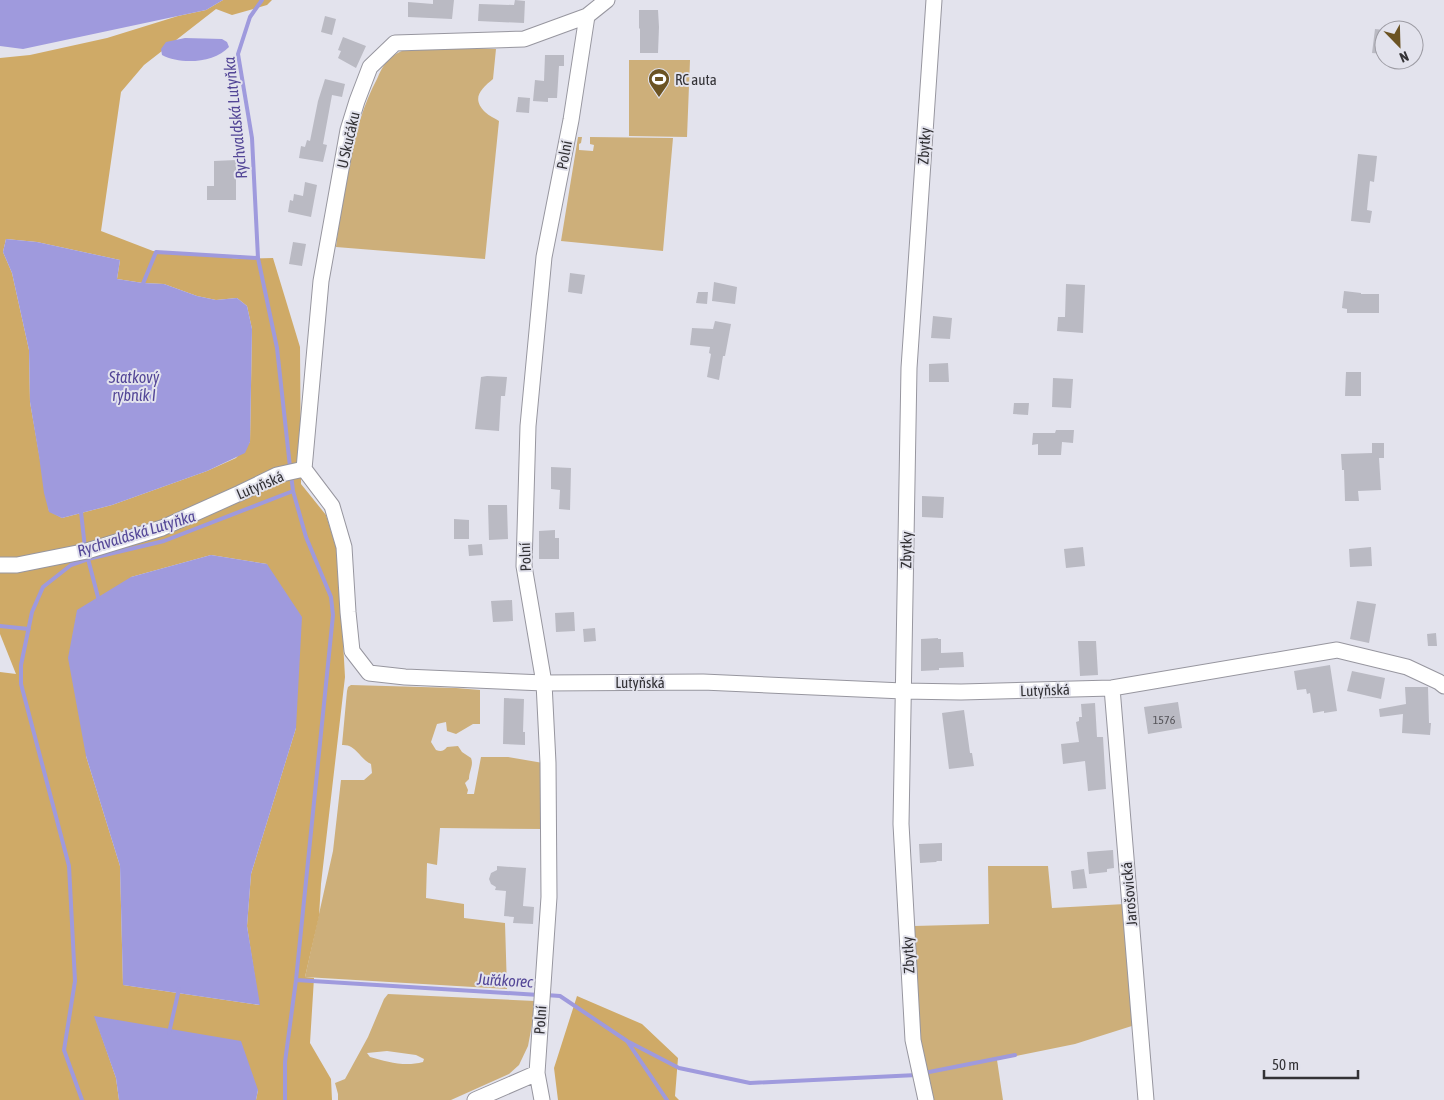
<svg xmlns="http://www.w3.org/2000/svg" width="1444" height="1100" font-family="'Asap Condensed',sans-serif">
<rect width="100%" height="100%" fill="#e3e3ed"/>
<!-- green -->
<path fill="#cdaf7a" fill-rule="evenodd" d="M420,46L496,49L493,79C481,89 471,98 485,112C489,116 495,118 499,121L485,259L336,247C343,193 351,128 377,79C380,72 383,65 389,60C397,51 408,48 420,46Z
M629,60H690L687,137L629,136Z
M578,137H582L581,143L579,144V150L593,151L594,145L590,144V137L673,138L663,251L561,241Z
M351,685L456,688L480,690V724H473L456,734L447,731L446,722L437,724L431,742L436,750C441,752 444,751 447,747L458,746L462,752L471,758C474,765 469,771 469,779L465,783L468,790L467,794H474L481,757H508L543,763L544,829L440,828L437,865L427,863L426,898L464,904V918L505,923L507,989L305,977L333,851L341,780H364L372,773L371,764C360,759 356,744 342,745L347,691L348,687Z
M988,866H1048L1052,908L1125,904L1135,1025L1075,1044L997,1060L1003,1100H933L919,1037L914,926L989,924Z
M388,994L535,1001V1009L528,1046L519,1065L509,1074L451,1100H338V1094L335,1083L345,1079L368,1037L384,999ZM387,1051L416,1055L424,1059L423,1062C405,1067 387,1062 370,1057L367,1053Z"/>
<!-- forest -->
<path fill="#cfaa67" fill-rule="evenodd" d="M223,0H272L267,5L232,15L216,9L144,65L121,92L101,231L153,251L242,259L273,258L300,347L301,484L326,515L338,554L345,677L321,884L319,916L305,977L314,978L310,1043L331,1079L332,1100H256L258,1090L95,1017L116,1078L119,1100H0V672L16,674L0,634V58L30,55L107,38L178,16L206,10ZM6,239L37,242L120,260L117,279L143,283L164,284L197,296L216,300L237,298L247,306L252,329L250,442L236,458L207,471L112,505L62,518L49,511L30,402L29,350L12,273L3,252ZM211,555L267,564L296,728L251,874L247,926L259,1005L123,985L120,866L86,756L131,577Z
M577,996L642,1024L678,1058L675,1096L679,1100H558L554,1068Z"/>
<!-- water -->
<path fill="#9f9add" d="M0,0H223L206,10L23,49L0,46Z
M185,38L222,39L227,42L229,47C214,63 181,65 162,55L161,49L166,42Z
M6,239L37,242L120,260L117,279L143,283L164,284L197,296L216,300L237,298L247,306L252,329L250,442L245,453L207,471L112,505L62,518L49,512L44,493L39,456L30,402L29,350L12,273L3,252Z
M211,555L267,564L302,617L296,728L251,874L247,926L260,1005L123,985L120,866L86,756L68,658L77,610L131,577Z
M94,1016L241,1041L258,1090L256,1100H119L116,1078Z"/>
<g fill="none" stroke-linecap="round" stroke-linejoin="round">
<!-- stream -->
<path stroke="#9f9add" stroke-width="4" d="M262,0L250,17L238,54L252,138L258,258L277,348L290,467
M142,286L156,252L258,258
M82,508L81,512L85,548
M87,555L99,601
M0,626L29,629
M296,980L539,995
M546,995L560,996L627,1041L667,1100
M169,1033L179,989
M627,1041L679,1068L750,1083L917,1075
M924,1073L1015,1055
M82,1100L64,1050L75,981L69,866L21,684V665L32,612L43,587L71,565L88,559L164,541L293,491
M285,1100V1062L296,980L333,615L331,597L306,537L293,491L291,474"/>
</g>
<!-- building -->
<path fill="#babac3" d="M433,0H454L452,19L408,17V2L433,4Z
M515,0L525,1L524,23L478,21L479,4L514,5Z
M639,10H658L659,27L658,53H640V29L639,28Z
M325,16L336,19L332,35L321,32Z
M1375,29L1384,30V54L1372,53Z
M343,37L366,46L356,68L338,58L341,51L338,50Z
M545,55H564V66H559L557,98H548V102L533,101L535,80L544,81Z
M325,79L345,84L342,97L332,95L323,144L327,145L323,162L299,158L301,146L305,147L307,140L310,141L318,101Z
M518,97L530,98L529,113L516,112Z
M1358,154L1377,156L1374,182L1370,181L1367,210L1372,211L1370,223L1351,221Z
M236,160V200H207V186H214V161Z
M305,182L317,185L311,217L288,212L290,200L293,201L294,194L303,196Z
M293,242L306,244L302,266L289,264Z
M570,273L585,275L582,294L568,292Z
M714,282L737,287L735,304L712,301Z
M1066,284L1085,285L1083,333L1057,331L1058,317H1065Z
M1344,291L1361,293V294H1379V313H1347V309L1342,308Z
M698,292H708L707,304L696,303Z
M933,316L952,318L950,339L931,338Z
M715,321L731,324L725,356H723L719,380L707,377L711,354L709,353L710,347L690,345L692,328L713,329Z
M948,363L949,382H929V364Z
M1346,372H1361V396H1345Z
M487,376L507,377L505,396H501L499,431L475,429L481,377Z
M1053,378L1073,379L1071,408L1052,407Z
M1014,403H1029L1028,415L1013,414Z
M1056,430H1074L1073,443L1062,442L1061,455H1038V444L1032,445L1033,433H1055Z
M1372,443H1384V458H1379L1381,490L1358,491L1359,501H1345L1344,470H1342L1341,454L1372,453Z
M551,467L571,468L570,510L559,509L560,490L551,489Z
M922,496L944,497L943,518L922,517Z
M488,505H507L508,539L489,540Z
M454,519L469,520V539H454Z
M555,530V538H559V559H539V531Z
M482,544L483,555L469,556L468,545Z
M1083,547L1085,566L1066,568L1064,549Z
M1371,547L1372,566L1350,567L1349,549Z
M512,600L513,621L493,622L491,601Z
M1357,601L1376,604L1369,643L1350,639Z
M574,612L575,631L556,632L555,613Z
M595,628L596,641L584,642L583,629Z
M1436,633L1437,646H1428L1427,634Z
M938,638V639H941V653L963,652L964,667L939,668V670L921,671V639Z
M1078,641H1096L1098,675L1080,676Z
M1330,665L1337,711L1324,713V711L1313,713L1310,693L1307,694L1306,689L1297,690L1294,671Z
M1352,671L1385,678L1381,699L1347,691Z
M1405,687H1428L1429,723H1431L1430,735L1402,733L1403,714L1380,717L1379,709L1406,704Z
M504,698L524,699L523,732H525V745L503,744Z
M1178,702L1182,728L1148,734L1144,707Z
M1095,703L1097,737H1103L1106,789L1088,791L1085,761L1063,764L1061,744L1079,742L1076,722L1079,721V717H1082L1081,704Z
M964,710L970,753H972L974,766L949,769L942,713Z
M942,843V861H937L936,862L920,863L919,844Z
M1113,850L1114,868L1107,869V872L1089,874L1087,852Z
M497,866L526,868L523,906L534,907L533,924L513,923L514,917L504,916L506,891L495,890L496,887L491,884L489,879L491,873L497,870Z
M1084,869L1087,888L1073,889L1071,871Z"/>
<g fill="none" stroke-linecap="round" stroke-linejoin="round">
<!-- minor casing -->
<g stroke="#97969f" stroke-width="17">
<path id="minor" d="M304,469L332,506L344,547L348,612L352,651L369,673L405,677L544,683L703,682L903,691L961,692L1112,688L1337,650L1407,667L1439,682L1444,686
M304,469L321,281L348,130L357,101L370,67L395,43L524,39L587,16L607,0
M0,565H17L87,551L162,528L240,493L277,475L304,469
M1112,688L1146,1100
M475,1100L537,1073
M542,1100L537,1073L549,897L548,763L544,683L524,566L528,426L544,257L571,120L587,16
M926,1100L913,1040L901,824L909,368L934,0"/>
</g>
<!-- minor -->
<use href="#minor" stroke="#fff" stroke-width="15"/>
</g>
<!-- icons -->
<defs>
<g id="stadium-pin" transform="scale(1.125)"><path d="M0 17L-7.5 6A9.5 9.5 0 1 1 7.5 6Z" fill="#6b5323" stroke="#e3e3ed"/><path d="M0-5a6.5 5 0 1 0 0 10a6.5 5 0 1 0 0-10ZM-3.5-1.8h7v3.6h-7Z" fill="#fff"/></g>
</defs>
<g fill-rule="evenodd">
<use href="#stadium-pin" x="659" y="79"/>
</g>
<g text-anchor="middle" dominant-baseline="central" stroke-width="4" stroke-linejoin="round" paint-order="stroke">
<!-- number labels -->
<g font-size="12" fill="#555459">
<text x="1164" y="720">1576</text>
</g>
<!-- poi labels -->
<g font-size="15" fill="#333236" stroke="#e3e3ed" text-anchor="start">
<text x="675" y="79">RC auta</text>
</g>
<!-- street labels -->
<g font-size="15" fill="#333236" stroke="#e3e3ed">
<text transform="translate(348 140) rotate(-77)">U Skučáku</text>
<text transform="translate(924 146) rotate(-86)">Zbytky</text>
<text transform="translate(564 155) rotate(-79)">Polní</text>
<text transform="translate(260 485) rotate(-23)">Lutyňská</text>
<text transform="translate(906 550) rotate(-89)">Zbytky</text>
<text transform="translate(525 557) rotate(-92)">Polní</text>
<text x="640" y="682">Lutyňská</text>
<text transform="translate(1045 690) rotate(-2)">Lutyňská</text>
<text transform="translate(1129 894) rotate(-95)">Jarošovická</text>
<text transform="translate(908 955) rotate(-93)">Zbytky</text>
<text transform="translate(540 1020) rotate(-86)">Polní</text>
</g>
<!-- water labels -->
<g font-size="16" font-style="italic" fill="#534697" stroke="#e3e3ed">
<text transform="translate(235 118) rotate(-96)">Rychvaldská Lutyňka</text>
<text x="134" y="377">Statkový<tspan x="134" dy="18">rybník I</tspan></text>
<text transform="translate(136 533) rotate(-17)">Rychvaldská Lutyňka</text>
<text transform="translate(505 980) rotate(3)">Juřákorec</text>
</g>
</g>
<!-- north arrow -->
<g transform="translate(1399 45) rotate(157)"><circle r="24" fill="#e3e3ed" stroke="#9d9ca4"/>
<path d="M0-4L9 19L0 12L-9 19Z" fill="#6b5323"/>
<text y="-8" font-size="14" font-weight="bold" text-anchor="middle" fill="#333236">N</text>
</g>
<!-- scale -->
<path d="M1264 1070v8h94v-8" fill="none" stroke="#333236" stroke-width="2.5"/>
<text x="1272" y="1070" font-size="15" fill="#333236" stroke="#e3e3ed" stroke-width="4" paint-order="stroke">50 m</text>
</svg>
